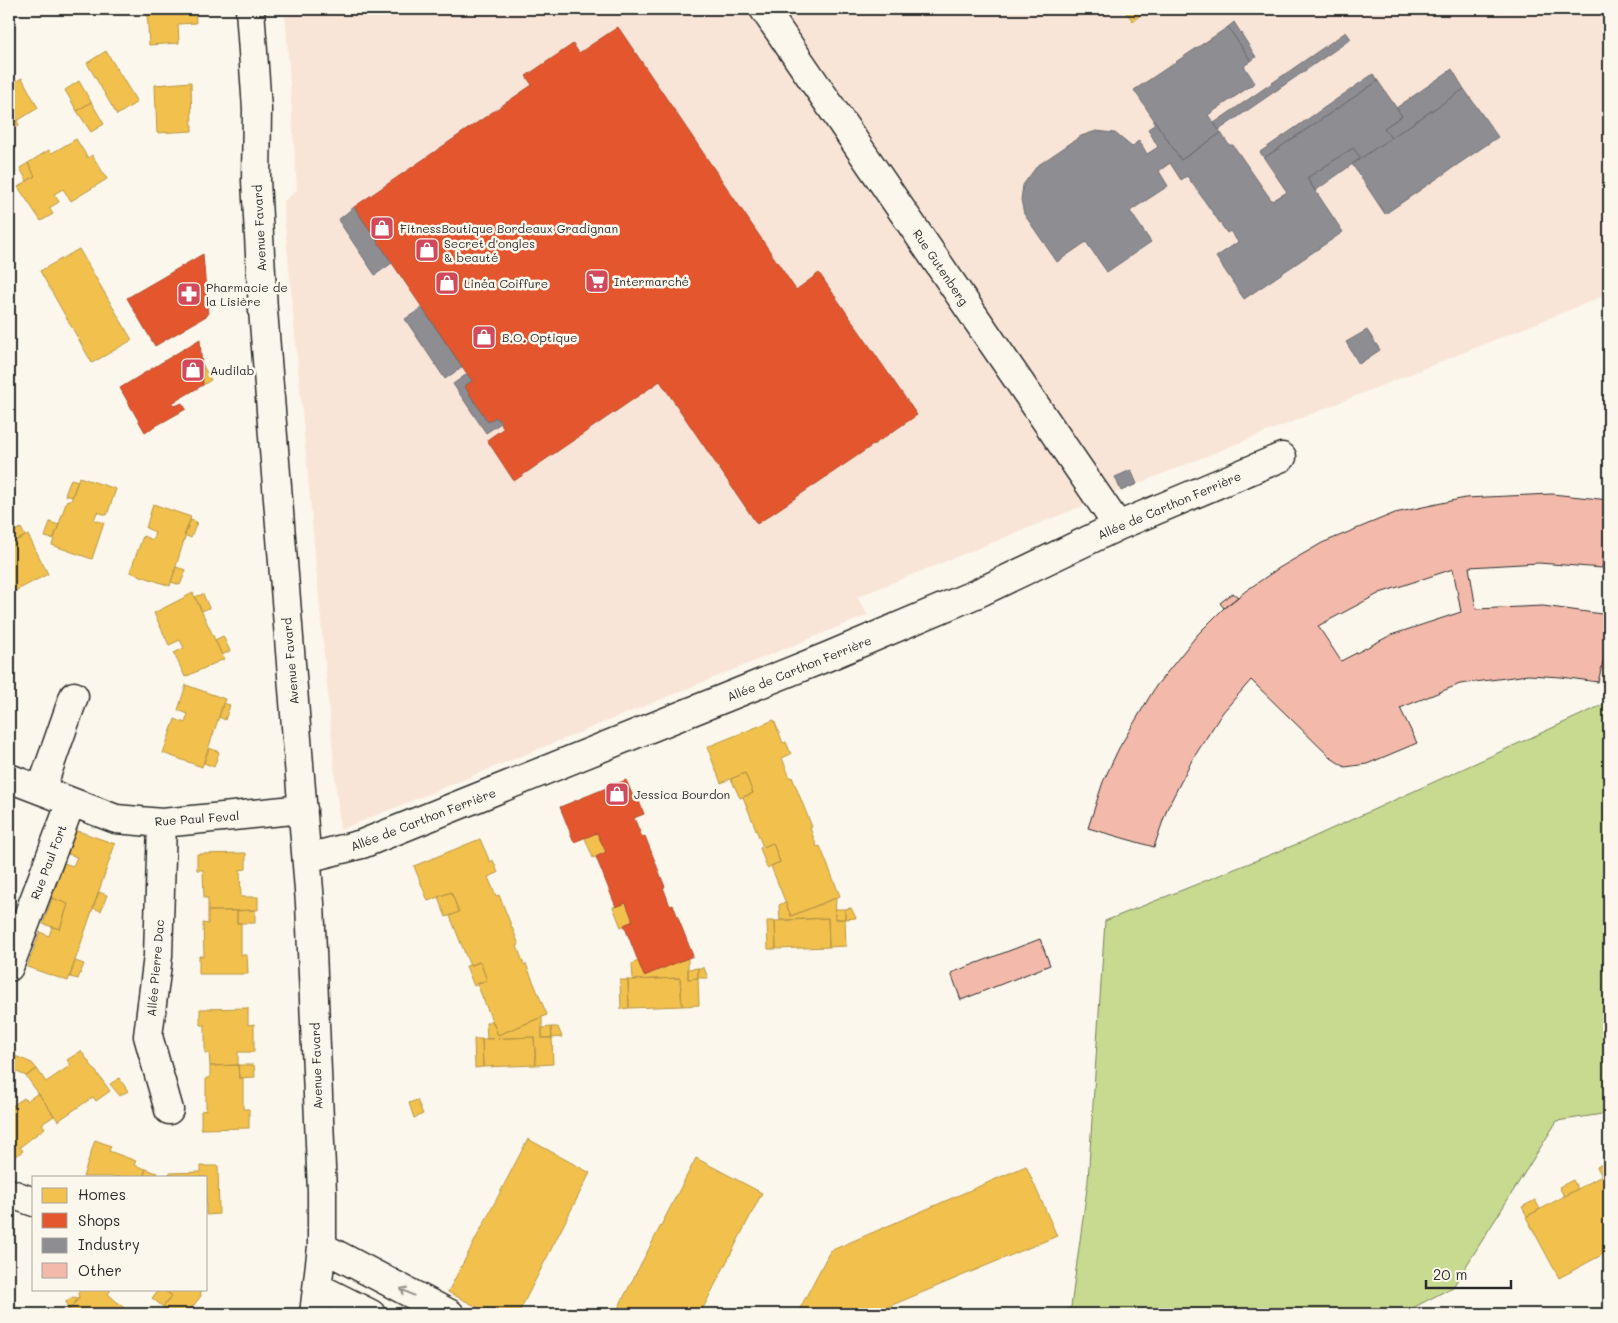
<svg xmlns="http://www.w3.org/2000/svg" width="1618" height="1323" font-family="Mali,sans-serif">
<rect width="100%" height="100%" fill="#fbf7ec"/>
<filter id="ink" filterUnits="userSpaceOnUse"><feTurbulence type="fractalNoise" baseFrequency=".02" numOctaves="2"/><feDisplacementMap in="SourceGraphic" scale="10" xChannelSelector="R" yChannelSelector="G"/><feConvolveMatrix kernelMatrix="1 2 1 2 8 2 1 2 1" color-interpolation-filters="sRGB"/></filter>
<g filter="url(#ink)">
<!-- built -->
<path fill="#f9e5d8" d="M285,9H1609V294L857,597L868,615L340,830L283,202L297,190Z"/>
<!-- green -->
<path fill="#c7da8f" stroke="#79825d" d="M1609,702V1113L1557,1121L1453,1287L1401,1314H1061L1071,1307L1088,1181L1105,921L1307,840Z"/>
<!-- homes -->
<path fill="#f2c14e" stroke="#b69444" d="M147,9H195L196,23L178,24L179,43L149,45Z
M1123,9H1148L1133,21Z
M106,51L137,102L117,115L87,63Z
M22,78L38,108L17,121L19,125L9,131V85Z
M79,81L91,102L77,111L65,90Z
M191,82L192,131L157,133L155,85Z
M91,102L104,124L91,132L77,111Z
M76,139L88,158L92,155L107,179L71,201L63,189L54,194L59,202L49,208L53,214L41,221L18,187L35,176L28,163L49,150L52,153Z
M28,163L35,176L27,181L20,168Z
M79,249L132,340L92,363L40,271Z
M202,364L211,380L203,385Z
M79,477L116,489L107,515L97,512L94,520L104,523L92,559L52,545L67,500L71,501Z
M71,479L78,481L72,497L65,495Z
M153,504L191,517L170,586L130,572L143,536L153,540L155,532L146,528Z
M190,520L197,522L191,538L184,535Z
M50,522L59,525L53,539L45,537Z
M21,528L25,536L10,544L9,534Z
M28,535L48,574L15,591L9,581V544Z
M176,567L186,570L180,585L171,582Z
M193,593L224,659L185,677L174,653L184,648L180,640L169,645L154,613Z
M203,594L209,608L202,611L195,597Z
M223,636L230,651L222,655L215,640Z
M186,685L225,699L202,767L163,753L175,719L185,723L188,714L178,710Z
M223,703L230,705L225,720L219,717Z
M774,720L783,743L786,742L791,754L782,758L790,778L792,777L812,827L810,828L817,847L820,846L840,896L791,916L771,866L780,862L773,843L763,847L743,797L753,793L745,773L721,783L707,747Z
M209,748L219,752L214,767L204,763Z
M745,773L753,793L740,798L731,779Z
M75,830L115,844L68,981L27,967L40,932L49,936L52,927L60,929L68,904L52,898L64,863L73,866L77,857L68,854Z
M597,833L606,852L593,858L585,838Z
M480,839L490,862L493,860L498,873L488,877L496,896L499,895L519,945L517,946L524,965L526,964L547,1015L498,1035L477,984L487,980L480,962L470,966L450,916L459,912L451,892L428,901L414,866Z
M773,843L780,862L767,868L760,848Z
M246,853V869L240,870L241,897H258V910L208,911V898H204L203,870H197V854Z
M99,892L107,895L101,911L93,908Z
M451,892L459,912L446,917L438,897Z
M52,898L68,904L60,929L43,924Z
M836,898L835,919H845L846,946L829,947L828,918L780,920L779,905L785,902L791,916Z
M626,903L633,921L621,927L613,907Z
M851,908L856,918L845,919V909Z
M835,909H845V919H835Z
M255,910V923H237V911Z
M208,911H237V923H241V955H247L248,974H199V956H204L203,923L208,924Z
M828,918L829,947L776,949L775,921Z
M767,921H775L776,949H768Z
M688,957V979L698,978L699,1005L682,1006L680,978L633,980L632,964L638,961L644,976Z
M75,961L84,964L78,979L70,977Z
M480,962L487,980L474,986L466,966Z
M698,968H704L708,978H698Z
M698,968V978L688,979V969Z
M680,978L682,1006L629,1008L628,980Z
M620,980H628L629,1008L621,1009Z
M248,1008V1025L254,1024V1052H238V1065L210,1066L209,1053H205V1025H200V1009Z
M542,1017V1038H552L553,1064L536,1065L534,1037L487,1039L486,1023L492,1020L498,1035Z
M551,1027H558L562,1037L552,1038Z
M551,1027L552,1038H542V1028Z
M534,1037L536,1065L483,1067L482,1039Z
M474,1039H482L483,1067L475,1068Z
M81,1051L110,1091L96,1101L93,1097L58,1121L26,1076L37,1069L46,1082L71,1065L67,1060Z
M15,1056L32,1063L37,1069L26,1076L10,1069Z
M238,1065L239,1078H243V1109H249V1128L201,1129V1111L206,1110V1078H210V1066Z
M238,1065H254L255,1077L239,1078Z
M119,1078L128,1091L120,1096L110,1084Z
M38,1093L54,1116L42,1124L45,1128L20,1147L23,1151L9,1160V1108L24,1098L27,1101Z
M417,1100L423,1114L414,1118L409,1103Z
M528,1139L590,1173L518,1314H491L448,1292Z
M95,1140L111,1146L109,1151L136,1161L134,1165L146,1169L143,1177H83Z
M696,1158L762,1193L700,1314H615Z
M1609,1160V1172L1602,1176L1597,1167Z
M201,1166H218L219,1214L206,1215V1177H169V1173L201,1172Z
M1026,1166L1057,1236L878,1311L876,1314H797L830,1251Z
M146,1169L157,1173L155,1177H143Z
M1609,1172V1251L1559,1278L1526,1217Z
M1573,1180L1578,1189L1564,1196L1559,1187Z
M1535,1200L1540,1209L1527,1216L1522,1207Z
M82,1289H111L108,1294L124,1308L119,1314H61L63,1312L65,1314L79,1298L78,1293Z
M159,1289H163L172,1296L163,1307L152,1298Z
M163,1289H200L201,1296L187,1314H172L163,1307L172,1296Z
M73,1297L79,1298L68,1311L66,1301Z"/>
<!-- shops -->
<path fill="#e4572e" stroke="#ac4a2d" d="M618,27L796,290L819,273L917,415L757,524L660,381L514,481L487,440L504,428L496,417L488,422L464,386L472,381L354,207L532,85L526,76L573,44L579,53Z
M203,254L208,315L155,346L127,298Z
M200,339L203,385L172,403L175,406L182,403L186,409L145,432L120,388Z
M626,780L636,803L639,801L644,814L634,818L642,837L645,836L665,887H663L670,906L673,905L693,956L644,976L624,925L633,921L626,903L616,907L596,857L606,852L597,833L574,842L560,807Z"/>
<!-- industry -->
<path fill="#8d8d92" stroke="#707073" d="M1234,22L1256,57L1251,61L1228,27Z
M1228,27L1251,61L1244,66L1255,83L1208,115L1221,133L1181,160L1134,90Z
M1346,32L1351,39L1219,130L1214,123Z
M1452,69L1464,89L1391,138L1384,128L1402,116L1396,108Z
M1373,74L1378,81L1264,158L1260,152Z
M1378,81L1402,116L1384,128L1391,138L1361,158L1353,148L1307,178L1343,232L1244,299L1216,257L1238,242L1230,231L1227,233L1187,176L1181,180L1170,163L1159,171L1168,186L1130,211L1151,242L1107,272L1086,242L1057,262L1024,214L1021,200L1023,185L1037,166L1081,136L1096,131L1115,133L1132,147L1139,140L1147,154L1158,147L1148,129L1154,125V120L1181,160L1221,133L1229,145H1233L1272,201L1287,192L1264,158Z
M1464,89L1498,137L1385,214L1352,164Z
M1353,148L1361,158L1315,191L1307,178Z
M354,207L392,263L375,275L338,220Z
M422,308L462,367L445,379L405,319Z
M1367,330L1380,350L1359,364L1346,342Z
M467,374L472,381L464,386L488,422L496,417L501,423L486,433L453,384Z
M1131,470L1137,484L1121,491L1115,477Z"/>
<!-- building -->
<path fill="#f3baab" stroke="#2b2b2b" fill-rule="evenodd" d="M1552,494L1609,500V522L1602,568L1539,563L1469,567L1476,609L1543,606L1609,615V637L1598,682L1561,677L1528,675L1460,684L1400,708L1417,743L1367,764L1345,767L1331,758L1251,680L1223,712L1192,760L1167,809L1154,847L1088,828L1103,782L1119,748L1156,686L1198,634L1224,608L1247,590L1279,568L1322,543L1395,513L1465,498ZM1453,569L1461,612L1391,635L1341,661L1318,626L1380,593Z
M1233,593L1238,597L1224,608L1220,603Z
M1040,939L1050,965L961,1000L951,973Z"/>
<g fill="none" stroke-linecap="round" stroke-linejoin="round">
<!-- minor casing -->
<g stroke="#2b2b2b" stroke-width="31">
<path id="minor" d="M250,9L257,109L256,180L263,310L310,903L322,1192V1247L314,1314
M764,9L1118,526
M9,778L116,819L162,823L303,809
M41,790L74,696
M162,823L158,956L148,1036L169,1110
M307,858L362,844L829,656L978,593L1118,526L1282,457
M9,967L71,802
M9,1193L34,1202
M322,1247L450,1314
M319,1288L371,1314"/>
</g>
<!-- minor -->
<use href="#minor" stroke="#fbf7ec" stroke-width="28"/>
</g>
<!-- one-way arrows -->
<defs><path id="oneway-shaft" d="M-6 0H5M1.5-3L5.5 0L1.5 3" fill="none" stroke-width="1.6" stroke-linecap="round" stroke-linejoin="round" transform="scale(1.25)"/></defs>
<use stroke="#93918c" href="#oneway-shaft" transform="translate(407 1292) rotate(-152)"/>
</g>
<!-- icons -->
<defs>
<g id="shop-square" transform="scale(1.25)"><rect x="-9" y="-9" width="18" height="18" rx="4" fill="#d1495b" stroke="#fbf7ec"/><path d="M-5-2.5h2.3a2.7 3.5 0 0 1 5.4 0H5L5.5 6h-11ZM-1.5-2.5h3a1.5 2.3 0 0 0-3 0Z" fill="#fff"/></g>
<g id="supermarket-square" transform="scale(1.25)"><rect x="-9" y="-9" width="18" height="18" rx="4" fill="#d1495b" stroke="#fbf7ec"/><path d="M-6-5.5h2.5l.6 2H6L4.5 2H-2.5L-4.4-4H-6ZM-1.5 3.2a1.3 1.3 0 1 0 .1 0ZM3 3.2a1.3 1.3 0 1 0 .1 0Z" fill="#fff"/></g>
<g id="pharmacy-square" transform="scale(1.25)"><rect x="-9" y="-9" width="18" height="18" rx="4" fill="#d1495b" stroke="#fbf7ec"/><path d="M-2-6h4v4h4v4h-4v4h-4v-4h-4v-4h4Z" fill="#fff"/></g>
</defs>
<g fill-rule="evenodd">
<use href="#shop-square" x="382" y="228"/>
<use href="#shop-square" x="427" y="250"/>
<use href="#supermarket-square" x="597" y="281"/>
<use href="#shop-square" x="447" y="283"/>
<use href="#pharmacy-square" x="189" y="294"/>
<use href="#shop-square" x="484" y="337"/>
<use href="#shop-square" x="193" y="370"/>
<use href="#shop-square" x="617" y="794"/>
</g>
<g text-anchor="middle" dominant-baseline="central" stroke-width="5" stroke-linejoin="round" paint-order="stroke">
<!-- street labels -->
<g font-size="12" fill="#2b2b2b" stroke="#fbf7ec">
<text transform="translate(259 228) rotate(-93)">Avenue Favard</text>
<text transform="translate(941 267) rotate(56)">Rue Gutenberg</text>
<text transform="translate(1169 505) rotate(-23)">Allée de Carthon Ferrière</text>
<text transform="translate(290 661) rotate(-95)">Avenue Favard</text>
<text transform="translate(799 668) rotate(-22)">Allée de Carthon Ferrière</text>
<text transform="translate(197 818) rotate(-4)">Rue Paul Feval</text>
<text transform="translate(423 819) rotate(-21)">Allée de Carthon Ferrière</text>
<text transform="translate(48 862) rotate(-69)">Rue Paul Fort</text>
<text transform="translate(155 968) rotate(-85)">Allée Pierre Dac</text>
<text transform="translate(316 1066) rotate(-92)">Avenue Favard</text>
</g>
<!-- poi labels -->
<g font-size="12" fill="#2b2b2b" stroke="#fbf7ec" text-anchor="start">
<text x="400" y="228">FitnessBoutique Bordeaux Gradignan</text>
<text x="444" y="243">Secret d'ongles<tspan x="444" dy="14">&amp; beauté</tspan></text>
<text x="614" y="281">Intermarché</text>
<text x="464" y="283">Linéa Coiffure</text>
<text x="206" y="287">Pharmacie de<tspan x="206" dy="14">la Lisière</tspan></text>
<text x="502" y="337">B.O. Optique</text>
<text x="210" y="370">Audilab</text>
<text x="634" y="794">Jessica Bourdon</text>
</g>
</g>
<!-- margin -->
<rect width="1618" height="1323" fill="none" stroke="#fbf7ec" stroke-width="30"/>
<rect x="15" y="15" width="1588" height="1293" fill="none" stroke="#2b2b2b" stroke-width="2" filter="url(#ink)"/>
<!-- legend -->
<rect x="32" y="1176" width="175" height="115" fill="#fbf7ec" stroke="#a8a59f"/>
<rect x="42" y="1188" width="25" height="15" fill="#f2c14e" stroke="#a8a59f"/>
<text x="78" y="1200" font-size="15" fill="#2b2b2b">Homes</text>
<rect x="42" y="1213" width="25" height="15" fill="#e4572e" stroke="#a8a59f"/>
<text x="78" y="1226" font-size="15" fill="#2b2b2b">Shops</text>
<rect x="42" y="1238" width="25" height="15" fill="#8d8d92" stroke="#a8a59f"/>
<text x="78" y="1250" font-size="15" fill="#2b2b2b">Industry</text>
<rect x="42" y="1263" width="25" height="15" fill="#f3baab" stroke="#a8a59f"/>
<text x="78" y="1276" font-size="15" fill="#2b2b2b">Other</text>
<!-- scale -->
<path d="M1426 1280v8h85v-8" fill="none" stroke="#2b2b2b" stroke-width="2.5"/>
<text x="1433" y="1280" font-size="15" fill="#2b2b2b" stroke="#fbf7ec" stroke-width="4" paint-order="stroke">20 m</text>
</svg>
